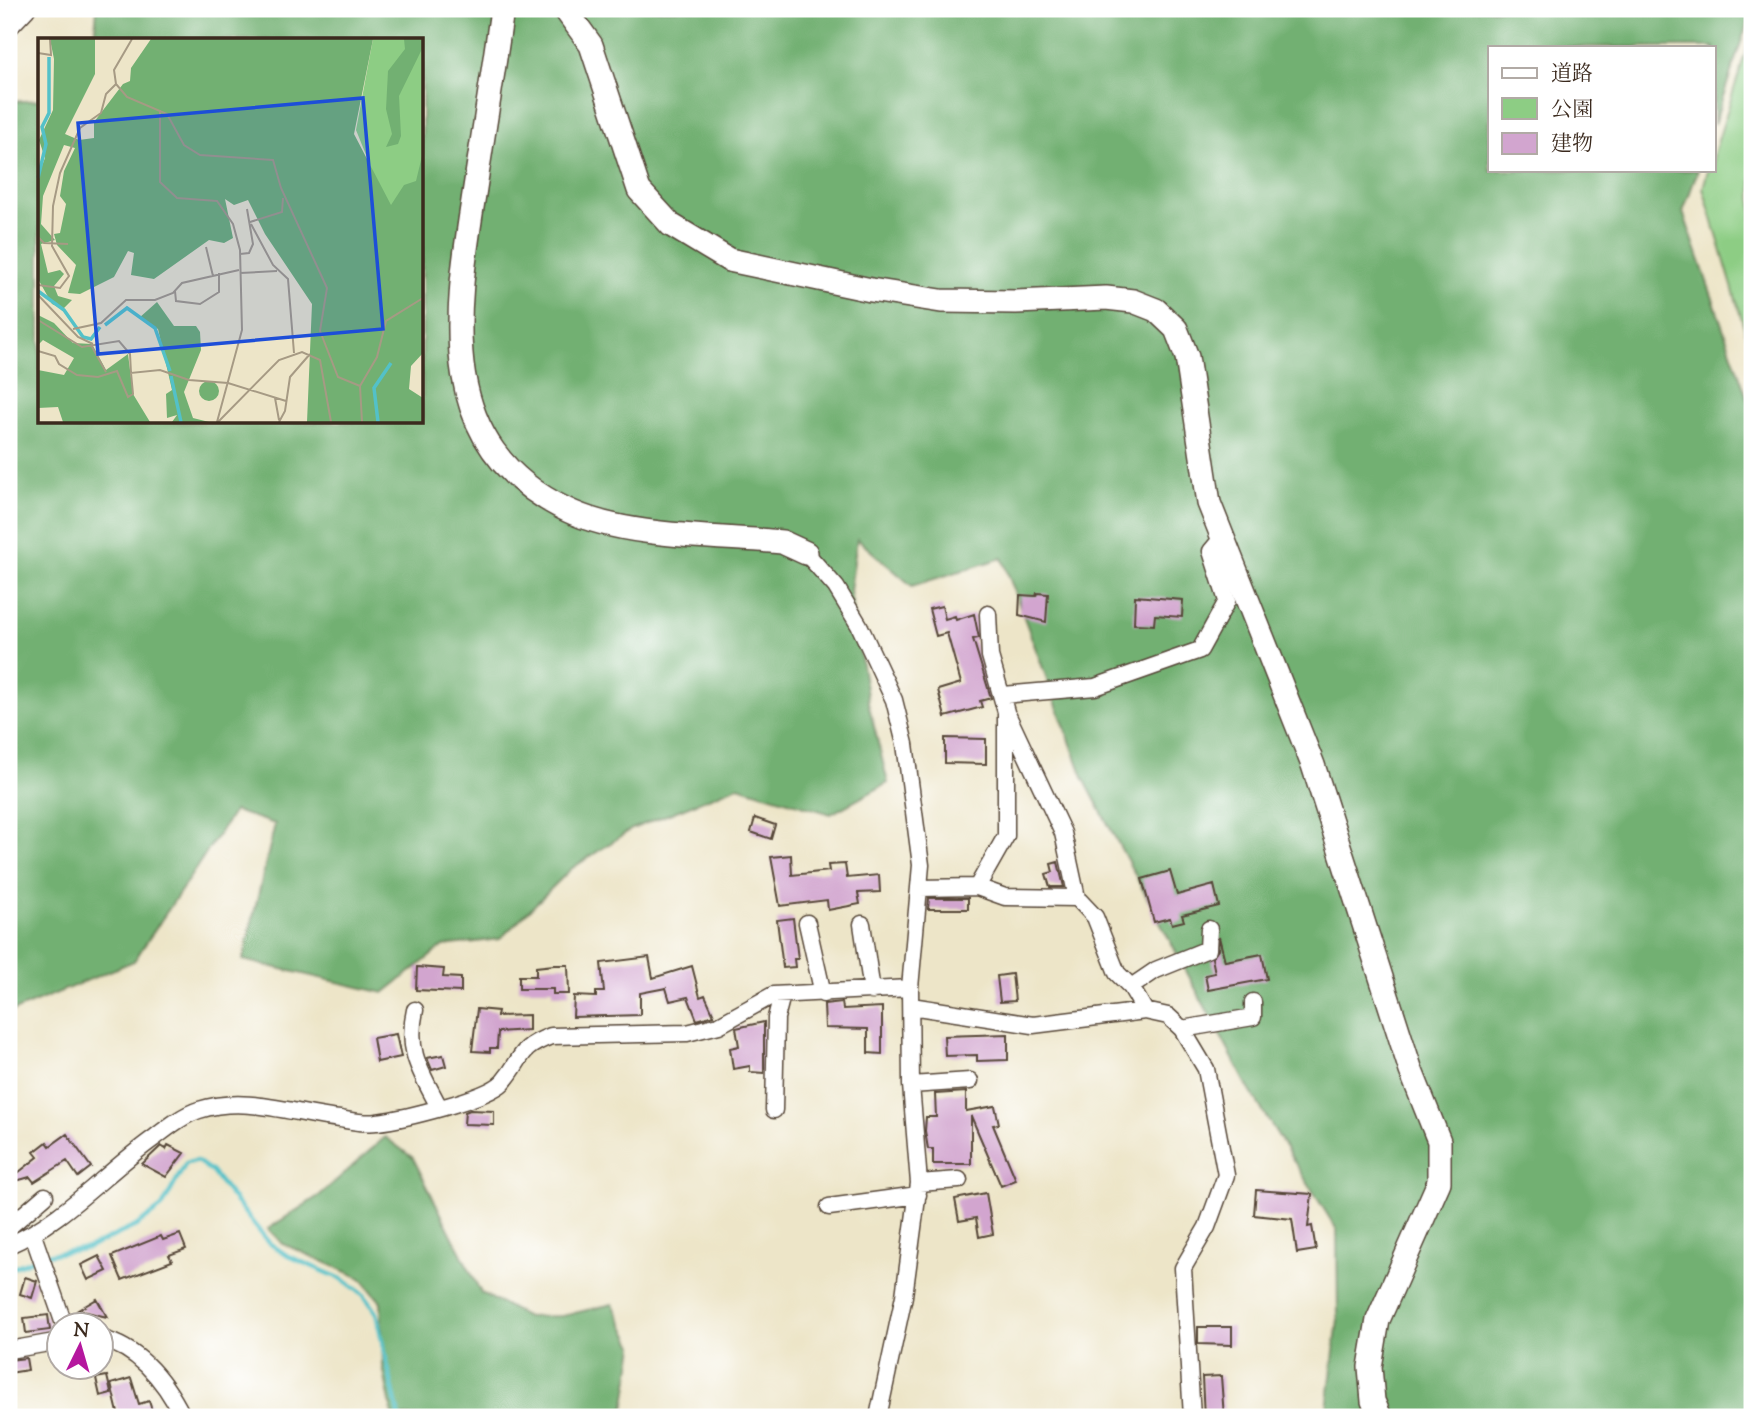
<svg xmlns="http://www.w3.org/2000/svg" width="1761" height="1426" font-family="'Sorts Mill Goudy','Noto Serif JP',serif">
<rect width="100%" height="100%" fill="#fff"/>
<filter id="ink" filterUnits="userSpaceOnUse"><feTurbulence type="fractalNoise" baseFrequency=".0143" numOctaves="2"/><feDisplacementMap in="SourceGraphic" scale="14" xChannelSelector="R" yChannelSelector="G"/><feConvolveMatrix kernelMatrix="1 2 1 2 8 2 1 2 1" color-interpolation-filters="sRGB"/></filter>
<filter id="wash" filterUnits="userSpaceOnUse"><feTurbulence type="fractalNoise" baseFrequency=".00686" numOctaves="4" result="noise"/><feDisplacementMap in="SourceGraphic" scale="28" xChannelSelector="R" yChannelSelector="G"/><feGaussianBlur stdDeviation="1.57" result="paint"/><feColorMatrix in="noise" values="0 0 0 0 0 0 0 0 0 0 0 0 0 0 0 0 0 1.4 0 .05"/><feComposite in="paint" operator="in"/></filter>
<g filter="url(#wash)">
<rect width="100%" height="100%" fill="#ede5c8"/>
<!-- green -->
<path fill="#8dcd84" stroke="#647c51" stroke-width="2" d="M1752,32V354L1703,188L1708,170H1714V153Z"/>
<!-- forest -->
<path fill="#72b072" stroke="#566d48" stroke-width="2" d="M97,9H1752L1714,124V47H1490V170H1698L1683,212L1752,412V1417H1326L1338,1319L1337,1230L1249,1089L1084,779L1002,558L912,586L857,539L850,591L868,702L888,783L831,814L738,786L632,829L571,869L500,939L443,946L384,993L243,960L275,824L234,811L134,961L9,1013V102L40,100V422H422V40H94Z
M385,1137L413,1158L481,1293L527,1317L562,1316L613,1304L634,1346L623,1417H393L383,1367L381,1302L361,1278L283,1244L268,1229L320,1195Z"/>
<g fill="none" stroke-linecap="round" stroke-linejoin="round">
<!-- stream -->
<path stroke="#53c1c8" stroke-width="4.5" d="M46,1255L88,1248L136,1226L162,1207L186,1163L197,1161L211,1171L269,1243L288,1256L344,1280L364,1295L376,1313L399,1417
M9,1269L37,1258"/>
</g>
<g id="blocks">
<!-- building -->
<path fill="#d2a5cf" d="M1037,593L1048,594L1046,622L1019,615L1020,595L1036,596Z
M1135,596L1183,600L1182,617L1155,615L1154,625L1134,624Z
M942,606L945,619L955,616L956,620L974,614L979,638L973,639L991,698L980,701L982,707L945,717L938,690L961,683L947,633L936,636L929,609Z
M945,738L986,739V764L945,763Z
M755,818L775,825L771,839L751,832Z
M791,855L792,875L829,871L828,865L845,864L847,878L879,875L880,892L858,893L860,904L828,910L827,900L780,906L771,857Z
M1058,862L1064,887H1050L1046,874L1053,872L1051,864Z
M1170,871L1177,895L1214,885L1219,906L1182,915L1184,921L1172,924L1170,918L1154,922L1142,879Z
M929,898H968V909H928Z
M793,918L798,959H794L795,967L783,968L777,920Z
M1219,937L1225,961L1262,954L1267,979L1208,990L1205,975L1215,973L1212,958L1218,950Z
M649,957L653,978L692,966L700,997L705,995L714,1015L697,1020L688,997L670,1001L666,988L640,993V1015L573,1017L574,996L596,997V992H604L601,963Z
M554,965H568L569,994H553V989H519V976H536V967Z
M417,967L444,969L443,977L461,978V992L416,990Z
M1012,974L1015,1001L1000,1002L997,976Z
M842,1002L843,1009L882,1007V1054L868,1053V1029L825,1028L824,1004Z
M477,1009L498,1011L497,1016L529,1015V1030L498,1032L497,1048H490V1052L472,1051Z
M764,1022V1073L750,1072V1066L733,1069L730,1048L739,1046L736,1028Z
M396,1034L401,1057L377,1062L373,1038Z
M1008,1034V1060L977,1061V1055L945,1056L944,1036Z
M443,1055L446,1066L432,1070L427,1058Z
M966,1092V1111L995,1106L999,1124L993,1125L1016,1180L1001,1186L971,1116V1164H933V1149H928L925,1131L926,1117H936L935,1094Z
M470,1110L494,1111V1125L464,1124L465,1112Z
M67,1134L91,1167L78,1177L67,1161L34,1182L30,1177L9,1183V1180L38,1157L34,1152L47,1142L50,1146Z
M168,1145L184,1153L166,1177L142,1164L161,1146L166,1149Z
M1256,1190L1312,1194L1308,1227L1312,1226L1316,1250L1297,1253L1292,1219L1254,1215Z
M986,1193L993,1234L979,1237L976,1218L959,1221L955,1199Z
M180,1234L186,1249L169,1255L172,1261L122,1280L112,1256L161,1236L163,1240Z
M99,1256L107,1271L88,1280L81,1265Z
M25,1277L37,1281L32,1298L20,1294Z
M97,1299L107,1317L78,1310Z
M48,1315L50,1330L26,1333L24,1318Z
M1198,1327H1232V1345L1198,1344Z
M26,1358L28,1370L9,1373V1360Z
M107,1376L111,1393L100,1396L96,1378Z
M1221,1376L1224,1417H1204L1202,1377Z
M131,1378L139,1404L149,1401L154,1417H119L111,1384Z"/>
</g>
</g>
<g filter="url(#ink)">
<use href="#blocks" fill-opacity="0" stroke="#564638" stroke-width="2"/>
<g fill="none" stroke-linecap="round" stroke-linejoin="round">
<!-- street casing -->
<g stroke="#564638" stroke-width="19">
<path id="street" d="M9,28L27,9
M806,553L836,587L859,625L894,700L905,744L921,865L910,988L911,1085L919,1183L904,1296L878,1417
M1003,695L1095,687L1200,650L1227,601L1211,551L1221,539
M1008,716L1063,833L1077,898L1095,917L1117,973L1131,987L1145,1011
M977,887L1005,897L1077,898
M920,888L977,887L1006,836V712L990,656L988,614
M807,923L823,994
M862,924L872,991
M1131,987L1156,970L1208,949L1209,929
M911,1006L1033,1025L1145,1011L1168,1016L1182,1029L1206,1069L1226,1175L1207,1227L1183,1268L1192,1417
M415,1010C406,1052 420,1070 439,1107
M1182,1029L1253,1017V1002
M911,1085L970,1081
M774,1110L776,1018L782,995
M919,1183L959,1180
M829,1207L918,1195
M9,1227L45,1196
M33,1235L64,1324
M9,1245C63,1222 106,1172 154,1138C167,1128 183,1115 199,1110C246,1095 293,1114 340,1119C352,1121 366,1124 377,1122C402,1119 487,1099 503,1082C524,1058 516,1049 551,1036L687,1033L719,1025L773,995L910,988
M102,1339C141,1349 166,1383 183,1417
M9,1350L60,1341"/>
</g>
<!-- secondary casing -->
<g stroke="#564638" stroke-width="26">
<path id="secondary" d="M502,9C494,69 484,128 475,188C456,310 431,445 567,510C625,538 718,536 782,542L806,553
M565,9L591,45L639,190L671,225L729,260L871,290L941,301L1016,302L1106,298L1133,301L1156,310L1176,329L1187,357L1209,503L1313,765L1411,1071L1439,1141V1182L1378,1320L1370,1367L1373,1401L1380,1417"/>
</g>
<!-- street -->
<use href="#street" stroke="#fff" stroke-width="16"/>
<!-- secondary -->
<use href="#secondary" stroke="#fff" stroke-width="23"/>
</g>
</g>
<!-- overview -->
<g transform="translate(38 38)">
<rect width="385" height="385" fill="#ede5c8"/>
<path d="M335,1H385V181L351,174L318,92Z" fill="#8dcd84"/>
<path d="M12,1H57V36L27,96L41,102L56,100V84L85,46L92,43L93,30L113,1H335L316,96L353,167L366,147L378,143L385,114V315L373,328L371,351L385,360V384H269L274,266L227,196L210,162L196,167L187,161L195,200L186,205L171,202L116,241L93,237L96,215L90,213L76,239L42,256L30,255L38,227L19,207L16,196L22,195L28,166L22,158L26,133L37,110L26,107L5,158L3,186L17,202L3,206L10,235L22,232L26,236L16,248L20,258L34,262L25,271L14,266L0,241V138L7,120L1,102L15,72L16,21ZM366,1H385V9L361,58L363,98L360,106L348,109L354,96L348,71L350,33L367,11ZM119,264L136,288H158L162,294L163,312L146,354L155,380L171,384H134L139,377L129,380L128,356L134,352L120,291L101,280ZM0,277L16,285L35,305L54,306L68,332L90,316L95,356L112,384H25L20,369L0,370V332L26,337L36,320L5,302L0,307ZM161 353a10 10 0 1 1 20 0a10 10 0 1 1-20 0Z" fill="#72b072"/>
<path fill="none" stroke="#53c1c8" stroke-width="3.5" d="M0,140L8,106L4,89L11,75V19M0,253L26,272L45,299L53,301L62,289M67,287L89,270L117,290L132,333M133,338L143,384M340,384L336,350L353,325"/>
<path fill="none" stroke="#a69a84" stroke-width="2" d="M94,1L76,32L78,46L89,59L129,76L146,107L162,117L235,122L243,150L289,250L282,293L300,339L322,348M0,15L13,17L12,1M122,72V144L139,160L179,163L195,186L202,212L204,292L179,384M212,184L244,174L245,160M213,186L235,227L250,241L256,315M0,199L6,205L30,206M168,209L175,238M202,216L211,215L215,206L209,171M202,235L239,233M0,247L22,250L31,238L14,208L15,168L22,135L42,90L63,75L68,56L78,46M137,253L138,263L162,266L181,254V235M0,257L40,299L55,306M0,282L44,309L81,303L92,316L93,335L122,332L151,342L190,345L248,363M35,291L63,285L88,262H117L135,255L144,245L201,232M53,307L68,334M0,313L17,318L21,326L39,337L60,339L79,333L90,359L95,356L93,335M237,360L241,382M180,384L241,322L264,314L282,322L293,384M241,384L247,373L252,339L272,316M324,384L322,348L339,319L348,283L385,260"/>
<path fill="#1d4ed8" fill-opacity="0.15" stroke="#1d4ed8" stroke-width="3.5" d="M325,60L345,291L60,316L40,85Z"/>
<rect width="385" height="385" fill="none" stroke="#3b2a1e" stroke-width="3.5"/>
</g>
<!-- margin -->
<rect width="1761" height="1426" fill="none" stroke="#fff" stroke-width="35"/>
<!-- legend -->
<rect x="1488" y="46" width="228" height="126" fill="#ffffff" stroke="#b1aaa5" stroke-width="2"/>
<rect x="1502" y="68" width="35" height="10" fill="#ffffff" stroke="#b1aaa5" stroke-width="2"/>
<text x="1551" y="80" font-size="21" fill="#3b2a1e">道路</text>
<rect x="1502" y="98" width="35" height="21" fill="#8dcd84" stroke="#b1aaa5" stroke-width="2"/>
<text x="1551" y="116" font-size="21" fill="#3b2a1e">公園</text>
<rect x="1502" y="133" width="35" height="21" fill="#d2a5cf" stroke="#b1aaa5" stroke-width="2"/>
<text x="1551" y="150" font-size="21" fill="#3b2a1e">建物</text>
<!-- north arrow -->
<g transform="translate(80 1346) rotate(5)"><circle r="33" fill="#ffffff" stroke="#b1aaa5" stroke-width="2"/>
<path d="M0-5L12 26L0 18L-12 26Z" fill="#b5179e"/>
<text y="-10" font-size="19" font-weight="bold" text-anchor="middle" fill="#3b2a1e">N</text>
</g>
</svg>
